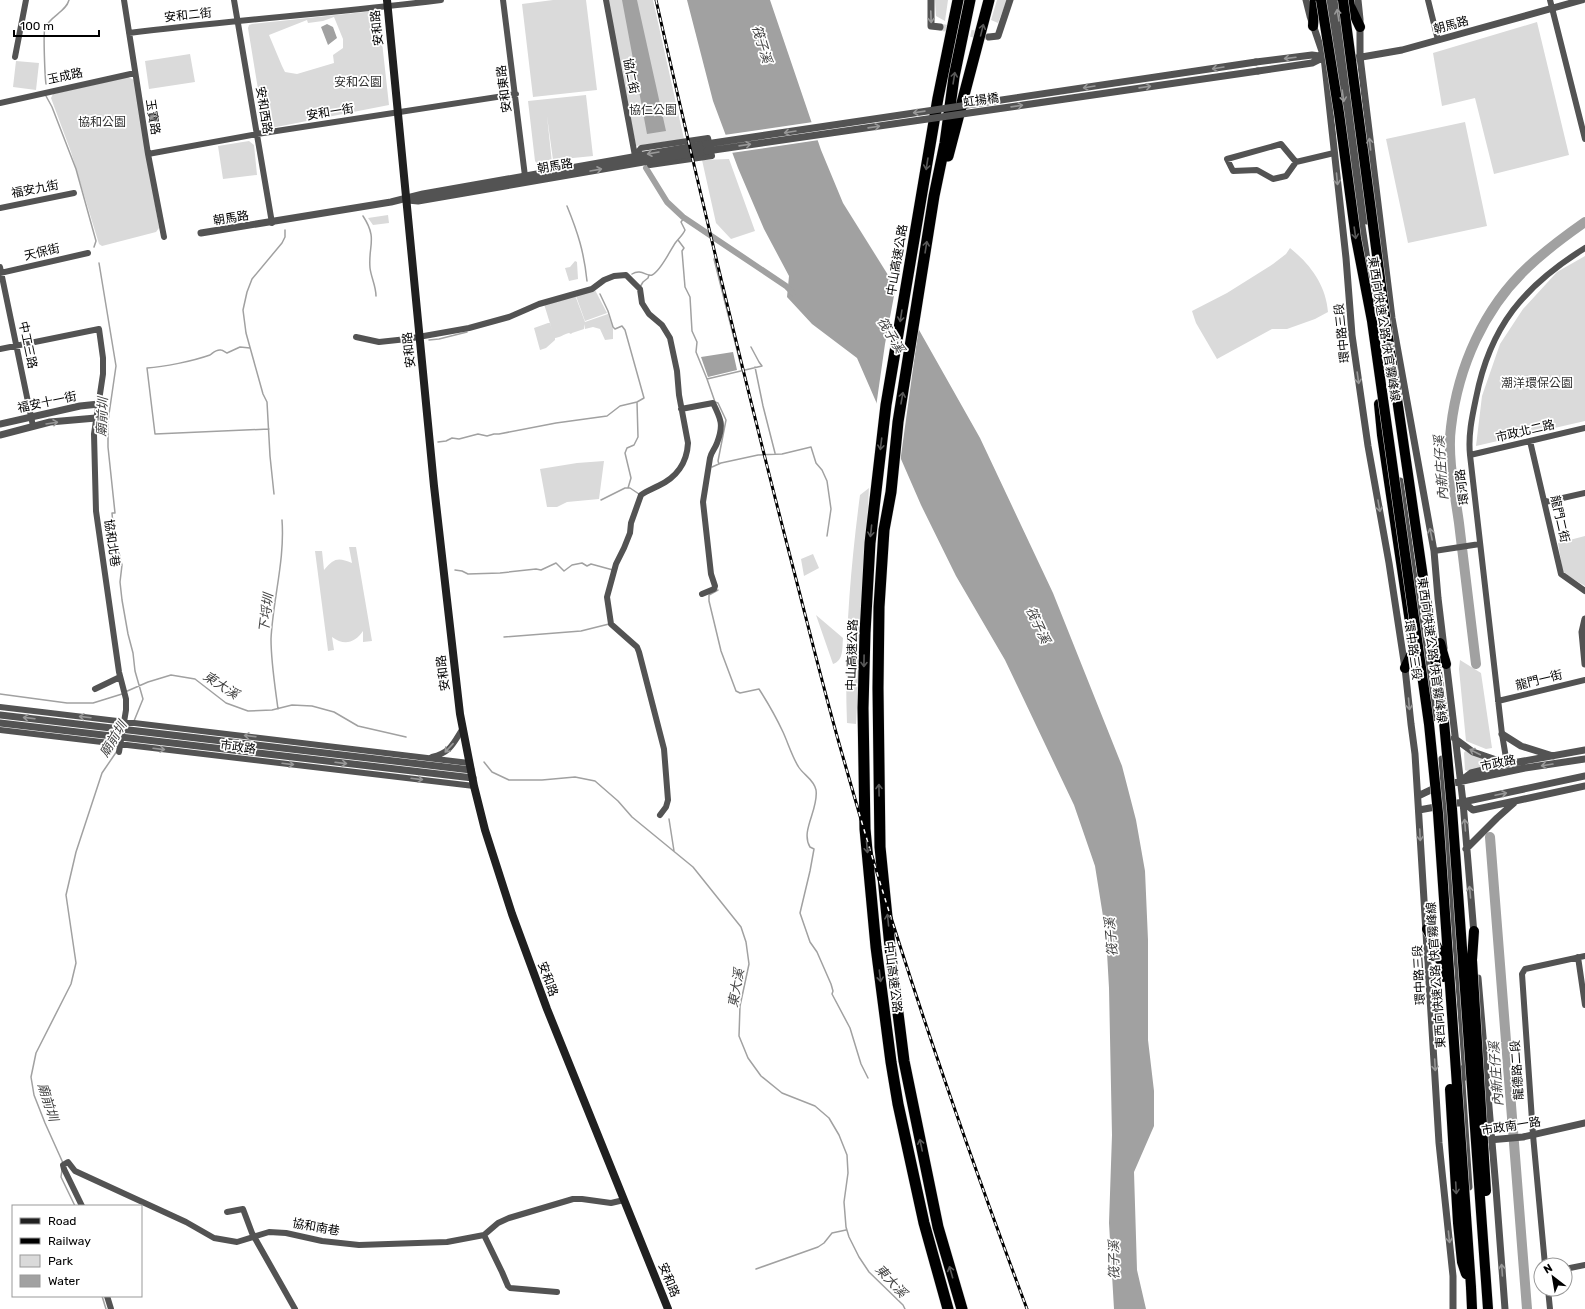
<svg xmlns="http://www.w3.org/2000/svg" width="1585" height="1309" font-family="Rubik,'Noto Sans TC',sans-serif">
<rect width="100%" height="100%" fill="#fff"/>
<!-- green -->
<path fill="#dadada" fill-rule="evenodd" d="M553,0H586L597,90L533,97L522,4Z
M606,0H653L684,139L636,146Z
M935,0H948L945,21L936,16Z
M997,0H1007L998,23L991,20Z
M374,11H377L379,15L389,105L266,129L264,126L248,28L249,25L252,24ZM334,17L343,39V48L333,55L334,63L297,74L285,72L282,66L269,35L307,20L308,23L323,21Z
M1537,22L1569,155L1494,174L1475,98L1442,106L1433,53Z
M190,54L195,82L149,89L145,61Z
M16,61L39,63L36,90L13,87Z
M128,77L134,80L159,228L156,232L102,246L99,244L71,152L51,98L53,94Z
M586,95L593,156L553,160L547,116L552,163L538,165L535,161L528,101Z
M1465,122L1487,226L1408,243L1386,139Z
M249,141L254,145L257,175L223,179L218,146Z
M729,159L755,231L731,239L716,223L702,160Z
M388,215L389,223L373,225L368,218Z
M1290,248C1310,264 1326,285 1328,312L1315,319L1287,329H1272L1217,359L1196,323L1192,311L1227,293L1273,264L1286,254Z
M1585,256V421L1476,446L1482,396L1500,344L1523,309L1557,272Z
M575,261L577,262L578,279L569,281L565,268L570,267Z
M595,290L607,313L585,321L576,296Z
M575,295L585,322L608,314L613,329V339L605,340L600,329L593,327L585,329V324L584,329L572,333L571,334L569,333C564,334 559,338 555,338V340L546,348L540,350L534,328L548,323H550L552,330L544,304Z
M604,461L599,499L567,502L557,507H547L540,469L577,463Z
M869,488L856,724L847,723C844,646 850,571 860,495Z
M1585,536V586L1563,573L1558,543Z
M349,547H356L372,641L363,642V631C355,643 344,646 332,637L334,650L328,651L315,551H322L324,570C334,558 338,557 352,563Z
M813,554L819,568L804,576L801,559Z
M816,615L843,638C842,648 844,660 833,664Z
M1460,660L1481,673L1492,748L1486,749L1466,741L1459,669Z
M1465,751L1485,760L1498,763L1493,765L1467,771L1465,770L1464,753Z"/>
<!-- water -->
<path fill="#a1a1a1" d="M622,0H637L666,131L647,134Z
M687,0H770L821,150L843,203L888,275L980,438L1053,593L1122,766L1136,820L1145,871L1148,940V1040L1154,1091V1126L1134,1172L1137,1270L1146,1309H1114L1109,1223L1112,1135L1109,988L1106,935L1095,866L1074,805L1005,660L956,576L921,505L857,358L812,324L787,297L789,276L764,229L738,168L713,101Z
M327,24L333,27L337,38L328,45L321,27Z
M733,352L737,370L708,377L701,357Z"/>
<!-- pier -->
<path fill="#fff" d="M813,122L819,140L731,153L724,135Z
M896,285L919,325L900,463L876,407L885,344Z"/>
<g fill="none" stroke-linecap="round" stroke-linejoin="round">
<!-- stream -->
<path stroke="#a1a1a1" stroke-width="1.5" d="M46,84C45,78 43,32 45,28C50,16 66,12 69,0
M46,96L52,107L76,169L96,241L94,247
M567,206C578,233 584,252 587,281
M363,216C378,239 368,245 370,268C371,277 376,286 376,296
M678,240L684,248L682,251L685,287L690,297L692,331L697,342L696,352L707,379L762,366L759,362L751,347
M714,259L742,370
M99,263L116,366L108,421V447L115,513H112L115,550L119,553L122,565L120,582L122,600L128,634L133,653L135,671L143,699L134,721
M632,274C641,268 647,277 652,275C661,271 670,250 676,242C679,238 683,235 685,230L681,222L684,218
M640,287L643,282L648,278L649,275
M600,294L608,311L613,327L615,329L622,326L625,330L644,398L637,402L638,437L634,445L627,448L625,453L631,478L628,488
M429,340L439,339L467,332
M250,348L240,347L227,353C225,352 223,350 221,350C216,349 213,353 210,355C193,361 164,367 147,368L155,434L269,429
M755,367L763,406L775,453
M707,379L715,402L718,403L726,420L718,461L719,464
M438,442L446,441L452,438L459,439L478,434L487,436L494,434H499L556,423L607,416L620,406L637,402
M712,467L721,463L758,455L782,454L811,447L816,463L822,470L827,481L831,509L827,536
M274,494L270,456L267,402L263,394L246,333L243,310L247,292L252,279L282,243L285,237V230
M601,500L625,488H630L639,494
M455,570L462,571L468,574L500,573L536,569L541,570L556,563L564,571L572,565L582,563L587,566L591,564L613,570
M718,590L709,595V601L721,651L736,691L740,693L759,689C768,703 776,717 783,732C788,743 792,756 798,766C803,775 814,779 816,790C819,809 800,831 810,847L814,849L810,871L800,913L810,942L817,952L831,984L833,991L832,994L850,1028L861,1064L868,1078
M504,637L581,631L609,624
M125,692L148,682L171,675L195,679L226,703L248,711L272,710L292,705L312,706L334,712L358,726L406,737
M0,694L67,703H93L122,694
M278,709C275,686 271,662 271,639C273,599 285,560 282,520
M484,762L492,772L509,780H542L575,777L595,781L618,801L632,817L693,867L741,927L746,942L749,964L740,1006L739,1036L748,1058L761,1076L782,1093L815,1106L829,1118L839,1135L847,1155L848,1173L844,1202L846,1227L849,1237L859,1257L869,1272L903,1305L905,1309
M669,819L674,851
M63,1163L45,1123L34,1095L31,1077L36,1053L71,984L76,963L66,895L76,852L102,773L117,751
M62,1170L61,1177L75,1206
M756,1269L818,1247L824,1243L832,1233L846,1230
M102,1296L106,1309"/>
<!-- canal -->
<path stroke="#a1a1a1" stroke-width="6" d="M646,168L667,202L683,217L786,286L793,293"/>
<!-- river -->
<path stroke="#a1a1a1" stroke-width="10" d="M1476,664C1470,617 1465,570 1459,523C1455,494 1447,456 1451,427C1458,367 1484,308 1528,267C1546,250 1565,236 1585,222
M1490,837L1527,1309"/>
<!-- tertiary-tunnel -->
<path stroke="#d9d9d9" stroke-width="7" stroke-dasharray="7 3.5" stroke-linecap="butt" d="M940,27L989,37"/>
<!-- trunk casing -->
<g stroke="#dbdbdb" stroke-width="11">
<path id="trunk" d="M1349,0L1350,6L1360,27
M1313,26L1315,0
M1379,404L1382,435L1414,649L1405,668
M1440,643L1446,664
M1471,1287L1472,1309"/>
</g>
<!-- motorway casing -->
<g stroke="#dbdbdb" stroke-width="12">
<path id="motorway" d="M948,156L989,0
M948,1309L924,1223L898,1104L891,1062L876,947L865,829L863,708L865,633L870,543L886,405L938,98L958,0
M962,1309L938,1227L904,1061L891,957L880,847L878,688L879,607L884,530L891,492L898,422L934,196L945,143L954,77L970,0"/>
</g>
<!-- minor -->
<path stroke="#535353" stroke-width="6" d="M124,0L148,154L164,237
M234,0L272,223
M503,0L525,176
M606,0L635,156
M1428,0L1438,40
M1550,0L1585,139
M129,33C233,20 337,13 441,0
M15,57L26,0
M0,103L135,73
M148,154L257,134L516,94
M635,156L641,148L708,138L712,156L650,165L649,161
M1296,162L1281,144L1227,159L1233,171L1257,170L1273,179L1286,176L1296,162L1334,153
M0,208L74,193
M0,267L33,426
M0,273L88,253
M356,337L379,342L407,339L469,328L509,317L539,304L592,289L604,280L614,276L626,275L640,289L642,303L649,314L662,325L670,338L677,371L679,395L688,443C687,463 676,478 658,486C652,489 646,491 641,495L631,523L630,533L624,548L616,564L607,597L611,624L637,647L639,652L664,749L668,800L666,807L660,815
M0,349L99,329L103,358V374L94,434L96,511L119,672L126,699V710L119,752
M681,409L713,403C721,419 724,425 717,443C715,449 711,452 710,458L703,502L711,574L715,586L714,589L702,594
M1530,441L1561,574L1585,591
M1470,455L1585,428
M1545,502L1585,493
M1434,551L1480,544
M95,689L120,677
M1498,701L1585,680
M0,707L469,763
M0,730L474,786
M432,757C451,752 453,744 463,728
M1507,764L1502,734L1470,455C1468,435 1472,417 1476,398C1490,326 1524,286 1585,248
M1578,957L1585,1005
M82,1206L64,1169L63,1165L68,1162L75,1171L186,1222L214,1238L237,1242L269,1232L286,1233L322,1241L359,1245L447,1242L484,1235L498,1223L509,1218L573,1199H582L611,1203L624,1200
M227,1212L243,1209L252,1233L295,1309
M484,1235L502,1272L508,1286L510,1288L557,1292
M1545,1265L1533,1135L1522,974L1525,969L1585,956
M1565,1269L1585,1265
M1548,1289L1550,1309
M107,1296L111,1309"/>
<!-- tertiary -->
<path stroke="#535353" stroke-width="7" d="M931,0V26L940,27
M1306,0L1310,16L1324,57L1346,258L1352,335L1368,446L1389,563L1405,668L1411,724L1415,754L1439,1143L1453,1276V1309
M1328,0L1374,306
M1335,0L1367,221
M1358,0L1360,19V57L1392,318L1434,551L1438,598L1444,648
M989,37L998,36L1010,0
M1356,58L1402,50L1582,0
M1256,62L1312,55L1327,57
M1258,71L1312,63L1324,57
M408,200L418,201L707,151
M201,233L391,202L423,194L706,144
M0,424L80,406L99,404
M0,435L50,422L96,418
M1400,481L1427,666L1433,718
M1585,619L1582,632L1585,664
M1446,660L1463,802L1474,934
M0,715L471,770
M0,723L473,778
M1502,734L1521,746L1553,756
M1454,738L1473,752L1508,764
M1442,759L1466,1077
M1462,780L1471,773L1507,764L1585,750
M1418,796L1439,786L1525,768L1585,759
M1463,802L1473,810L1585,786
M1419,810L1463,802L1585,776
M1466,849L1497,818L1515,802
M1478,978L1496,1189L1505,1309
M1461,1069L1469,1187
M1489,1140L1523,1137L1585,1123"/>
<!-- secondary -->
<path stroke="#202020" stroke-width="8" d="M387,0L434,486L460,714L474,786L485,830L512,914L547,1009L668,1309"/>
<!-- trunk -->
<use href="#trunk" stroke="#000" stroke-width="10"/>
<!-- motorway -->
<use href="#motorway" stroke="#000" stroke-width="11"/>
<!-- rail casing -->
<g stroke="#000" stroke-width="3">
<path id="rail" d="M656,0C700,194 746,387 796,579C812,641 827,703 845,764C897,948 960,1130 1027,1309"/>
</g>
<!-- rail -->
<use href="#rail" stroke="#fff" stroke-width="1.5" stroke-dasharray="4.5" stroke-linecap="butt"/>
<!-- trunk-bridge casing -->
<g stroke="#dbdbdb" stroke-width="11" stroke-linecap="butt">
<path id="trunk-bridge" d="M1321,0L1339,113L1356,238L1372,321L1429,724L1438,813L1471,1287
M1343,0L1386,323L1444,722L1452,809L1488,1309
M1427,929L1438,949L1443,977
M1474,931L1472,960L1486,1191
M1450,1089L1458,1223L1462,1262L1466,1274"/>
</g>
<!-- tertiary-bridge -->
<path stroke="#535353" stroke-width="7" d="M706,144L1256,62
M707,151L1258,71"/>
<!-- trunk-bridge -->
<use href="#trunk-bridge" stroke="#000" stroke-width="10"/>
</g>
<!-- one-way arrows -->
<defs><path id="oneway-shaft" d="M-6 0H5M1.5-3L5.5 0L1.5 3" fill="none" stroke-width="1.6" stroke-linecap="round" stroke-linejoin="round"/></defs>
<g stroke="#989898">
<use href="#oneway-shaft" transform="translate(1338 15) rotate(-99)"/>
<use href="#oneway-shaft" transform="translate(931 17) rotate(88)"/>
<use href="#oneway-shaft" transform="translate(1290 58) rotate(173)"/>
<use href="#oneway-shaft" transform="translate(1218 68) rotate(171)"/>
<use href="#oneway-shaft" transform="translate(1089 87) rotate(171)"/>
<use href="#oneway-shaft" transform="translate(1145 87) rotate(-8)"/>
<use href="#oneway-shaft" transform="translate(1343 96) rotate(82)"/>
<use href="#oneway-shaft" transform="translate(1017 106) rotate(-8)"/>
<use href="#oneway-shaft" transform="translate(919 112) rotate(172)"/>
<use href="#oneway-shaft" transform="translate(874 127) rotate(-8)"/>
<use href="#oneway-shaft" transform="translate(790 132) rotate(171)"/>
<use href="#oneway-shaft" transform="translate(1370 144) rotate(-96)"/>
<use href="#oneway-shaft" transform="translate(745 145) rotate(-8)"/>
<use href="#oneway-shaft" transform="translate(653 153) rotate(170)"/>
<use href="#oneway-shaft" transform="translate(596 170) rotate(-10)"/>
<use href="#oneway-shaft" transform="translate(1337 179) rotate(85)"/>
<use href="#oneway-shaft" transform="translate(1358 378) rotate(82)"/>
<use href="#oneway-shaft" transform="translate(52 423) rotate(-9)"/>
<use href="#oneway-shaft" transform="translate(1379 506) rotate(80)"/>
<use href="#oneway-shaft" transform="translate(1431 534) rotate(-101)"/>
<use href="#oneway-shaft" transform="translate(1409 704) rotate(85)"/>
<use href="#oneway-shaft" transform="translate(85 717) rotate(-173)"/>
<use href="#oneway-shaft" transform="translate(29 718) rotate(-173)"/>
<use href="#oneway-shaft" transform="translate(250 736) rotate(-173)"/>
<use href="#oneway-shaft" transform="translate(449 748) rotate(133)"/>
<use href="#oneway-shaft" transform="translate(159 749) rotate(7)"/>
<use href="#oneway-shaft" transform="translate(1475 752) rotate(-153)"/>
<use href="#oneway-shaft" transform="translate(341 763) rotate(7)"/>
<use href="#oneway-shaft" transform="translate(288 764) rotate(7)"/>
<use href="#oneway-shaft" transform="translate(1547 765) rotate(171)"/>
<use href="#oneway-shaft" transform="translate(417 779) rotate(7)"/>
<use href="#oneway-shaft" transform="translate(1501 794) rotate(-12)"/>
<use href="#oneway-shaft" transform="translate(1465 825) rotate(-94)"/>
<use href="#oneway-shaft" transform="translate(1420 835) rotate(87)"/>
<use href="#oneway-shaft" transform="translate(1470 892) rotate(-95)"/>
<use href="#oneway-shaft" transform="translate(1435 1065) rotate(87)"/>
<use href="#oneway-shaft" transform="translate(1449 1237) rotate(84)"/>
<use href="#oneway-shaft" transform="translate(1502 1270) rotate(-94)"/>
</g>
<g stroke="#595959">
<use href="#oneway-shaft" transform="translate(982 30) rotate(-76)"/>
<use href="#oneway-shaft" transform="translate(954 78) rotate(-81)"/>
<use href="#oneway-shaft" transform="translate(927 164) rotate(99)"/>
<use href="#oneway-shaft" transform="translate(1355 233) rotate(82)"/>
<use href="#oneway-shaft" transform="translate(926 247) rotate(-81)"/>
<use href="#oneway-shaft" transform="translate(901 316) rotate(99)"/>
<use href="#oneway-shaft" transform="translate(902 398) rotate(-80)"/>
<use href="#oneway-shaft" transform="translate(881 444) rotate(97)"/>
<use href="#oneway-shaft" transform="translate(871 531) rotate(96)"/>
<use href="#oneway-shaft" transform="translate(864 661) rotate(91)"/>
<use href="#oneway-shaft" transform="translate(879 790) rotate(-91)"/>
<use href="#oneway-shaft" transform="translate(867 847) rotate(85)"/>
<use href="#oneway-shaft" transform="translate(888 920) rotate(-96)"/>
<use href="#oneway-shaft" transform="translate(880 976) rotate(83)"/>
<use href="#oneway-shaft" transform="translate(921 1145) rotate(-102)"/>
<use href="#oneway-shaft" transform="translate(1456 1188) rotate(87)"/>
<use href="#oneway-shaft" transform="translate(951 1272) rotate(-106)"/>
</g>
<g text-anchor="middle" dominant-baseline="central" stroke-width="3.5" stroke-linejoin="round" paint-order="stroke">
<!-- street labels -->
<g font-size="12" fill="#000" stroke="#fff">
<text transform="translate(188 15) rotate(-6)">安和二街</text>
<text transform="translate(1451 25) rotate(-15)">朝馬路</text>
<text transform="translate(377 28) rotate(-96)">安和路</text>
<text transform="translate(65 76) rotate(-12)">玉成路</text>
<text transform="translate(631 76) rotate(79)">協仁街</text>
<text transform="translate(504 89) rotate(-97)">安和東路</text>
<text transform="translate(981 100) rotate(-8)">虹揚橋</text>
<text transform="translate(264 110) rotate(81)">安和西路</text>
<text transform="translate(330 112) rotate(-9)">安和一街</text>
<text transform="translate(153 117) rotate(81)">玉寶路</text>
<text transform="translate(555 166) rotate(-10)">朝馬路</text>
<text transform="translate(35 189) rotate(-11)">福安九街</text>
<text transform="translate(231 218) rotate(-9)">朝馬路</text>
<text transform="translate(42 252) rotate(-13)">天保街</text>
<text transform="translate(897 260) rotate(-80)">中山高速公路</text>
<text transform="translate(1384 329) rotate(81)">東西向快速公路 快官霧峰線</text>
<text transform="translate(1342 333) rotate(-96)">環中路三段</text>
<text transform="translate(28 345) rotate(78)">中工三路</text>
<text transform="translate(409 350) rotate(-96)">安和路</text>
<text transform="translate(47 402) rotate(-12)">福安十一街</text>
<text transform="translate(1525 431) rotate(-13)">市政北二路</text>
<text transform="translate(1462 487) rotate(-97)">環河路</text>
<text transform="translate(1560 519) rotate(77)">龍門二街</text>
<text transform="translate(112 543) rotate(82)">協和北巷</text>
<text transform="translate(1413 650) rotate(82)">環中路三段</text>
<text transform="translate(1432 650) rotate(82)">東西向快速公路 快官霧峰線</text>
<text transform="translate(852 655) rotate(-88)">中山高速公路</text>
<text transform="translate(443 673) rotate(-97)">安和路</text>
<text transform="translate(1539 680) rotate(-14)">龍門一街</text>
<text transform="translate(238 747) rotate(7)">市政路</text>
<text transform="translate(1498 763) rotate(-12)">市政路</text>
<text transform="translate(1419 975) rotate(-93)">環中路三段</text>
<text transform="translate(1436 975) rotate(-94)">東西向快速公路 快官霧峰線</text>
<text transform="translate(893 977) rotate(83)">中山高速公路</text>
<text transform="translate(548 979) rotate(70)">安和路</text>
<text transform="translate(1517 1070) rotate(-94)">龍德路二段</text>
<text transform="translate(1511 1126) rotate(-9)">市政南一路</text>
<text transform="translate(316 1227) rotate(10)">協和南巷</text>
<text transform="translate(669 1280) rotate(68)">安和路</text>
</g>
<!-- park labels -->
<g font-size="12" fill="#313131" stroke="#fff">
<text x="358" y="82">安和公園</text>
<text x="653" y="110">協仁公園</text>
<text x="102" y="122">協和公園</text>
<text x="1537" y="383">潮洋環保公園</text>
</g>
<!-- water labels -->
<g font-size="13" font-style="italic" fill="#424242" stroke="#fff">
<text transform="translate(762 44) rotate(73)">筏子溪</text>
<text transform="translate(891 335) rotate(59)">筏子溪</text>
<text transform="translate(102 417) rotate(-87)">廟前圳</text>
<text transform="translate(1441 468) rotate(-94)">內新庄仔溪</text>
<text transform="translate(266 613) rotate(-83)">下埒圳</text>
<text transform="translate(1038 625) rotate(65)">筏子溪</text>
<text transform="translate(221 685) rotate(33)">東大溪</text>
<text transform="translate(113 739) rotate(-59)">廟前圳</text>
<text transform="translate(1111 937) rotate(-95)">筏子溪</text>
<text transform="translate(736 988) rotate(-80)">東大溪</text>
<text transform="translate(1496 1074) rotate(-94)">內新庄仔溪</text>
<text transform="translate(48 1102) rotate(72)">廟前圳</text>
<text transform="translate(1114 1260) rotate(-91)">筏子溪</text>
<text transform="translate(891 1281) rotate(47)">東大溪</text>
</g>
</g>
<!-- legend -->
<rect x="12" y="1205" width="130" height="92" fill="#ffffff" stroke="#999999"/>
<rect x="20" y="1218" width="20" height="6" fill="#202020" stroke="#999999"/>
<text x="48" y="1225" font-size="12" fill="#000000">Road</text>
<rect x="20" y="1238" width="20" height="6" fill="#000000" stroke="#999999"/>
<text x="48" y="1245" font-size="12" fill="#000000">Railway</text>
<rect x="20" y="1255" width="20" height="12" fill="#dadada" stroke="#999999"/>
<text x="48" y="1265" font-size="12" fill="#000000">Park</text>
<rect x="20" y="1275" width="20" height="12" fill="#a1a1a1" stroke="#999999"/>
<text x="48" y="1285" font-size="12" fill="#000000">Water</text>
<!-- north arrow -->
<g transform="translate(1553 1277) rotate(329)"><circle r="19" fill="#ffffff" stroke="#999999"/>
<path d="M0-3L7 15L0 10L-7 15Z" fill="#000000"/>
<text y="-6" font-size="11" font-weight="bold" text-anchor="middle" fill="#000000">N</text>
</g>
<!-- scale -->
<path d="M14 30v6h85v-6" fill="none" stroke="#000000" stroke-width="2"/>
<text x="20" y="30" font-size="12" fill="#000000" stroke="#ffffff" stroke-width="3" paint-order="stroke">100 m</text>
</svg>
